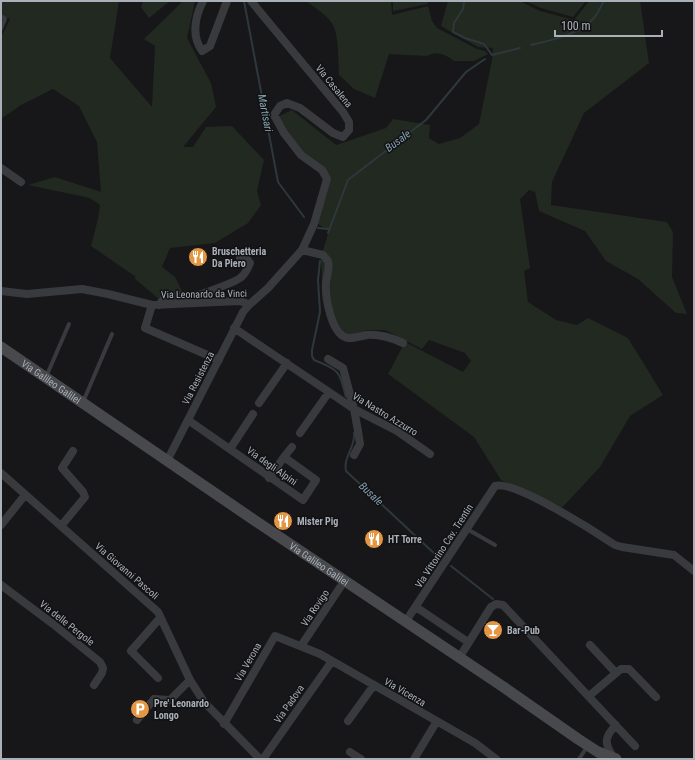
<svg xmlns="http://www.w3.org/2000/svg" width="695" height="760" font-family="'Roboto Condensed',sans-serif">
<rect width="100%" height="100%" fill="#171719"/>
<!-- green -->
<path fill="#212921" d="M1,1H119L110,58L152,107L155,46L144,39L183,1H195L187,38L211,83L216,107L183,147H193L206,127L232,126L264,160L257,191L261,205L248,223L215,243L170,248L162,267L175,277L183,293L161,301L134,278L136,277L91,246L98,219L100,205L90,198L28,185L55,177L101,192L97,142L79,106L53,89L21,105L1,119V37L10,19L1,16Z
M143,1H170L149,18L141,7Z
M306,1H391L392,15L428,6L432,21L437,28L477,49L485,51L488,54L474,61H454C446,55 437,50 427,56L389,54L375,98L354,89L339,75C338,61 339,40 334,27C330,17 314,7 306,1Z
M393,1H427L428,4L393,11Z
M448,1H520L540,11L574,20L589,1H640L649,63L584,113L552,182L551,205L667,222L673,232L672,277L687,314L676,313L638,279L606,261L585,231L539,211L535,192L529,190L520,199L530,268L524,271L528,302L556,320L577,325L588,318L628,338L663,395L630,416L600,467L559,511L501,480L474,437L388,374L405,342L463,372L471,361L465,353L429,340L422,349L385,330H367L348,340L337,336L323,296L321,257L329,231L315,222L330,182L284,135L277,117L292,110L336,145L386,128L393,119L430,125L429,138L439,144L460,138L479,124L492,60L493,48L478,47L441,26Z
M525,1H586L573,17L541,8Z"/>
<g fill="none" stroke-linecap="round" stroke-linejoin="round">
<!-- stream -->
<path stroke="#2e383c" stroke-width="2" d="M244,1L278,182L304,217
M464,1L463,9L454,23L453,32L465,38L484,44L492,55
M531,45C552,40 579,35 594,18C598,13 601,6 604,1
M492,55L520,48
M318,228L329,229
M328,233L348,180L426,120L466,72L485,59
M320,261L318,280L320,312L312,350V356L314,360C340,370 339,371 346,397
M354,433C356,446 343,457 346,471L438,557
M451,566L493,599"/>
<!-- lane -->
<path stroke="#383a3e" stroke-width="4" d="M1,18L3,17L5,19L1,29
M46,377L69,324
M83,402L112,334
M467,529L495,545
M579,759L587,747"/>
<!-- street -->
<path stroke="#383a3e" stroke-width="8" d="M203,1C195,17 191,35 202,51L210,46L227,1
M1,168L21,182
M302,250L323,255L328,261C330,268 327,275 326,282C325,296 331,337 349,338C355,338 361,336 367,335C380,334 392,338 403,343
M1,291L27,294L82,289L108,294L152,305L239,301L246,303L249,305
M152,305L145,328L219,360
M159,305C166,292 185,297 197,295C203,294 235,282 240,278C245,275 248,268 250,263L246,258H240
M234,328L329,392L354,409L397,431L430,454
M328,359L343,368L354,409L358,431L360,444L354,455
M259,403L287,363
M188,420L303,500L316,480L284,457L269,478
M300,433L329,392
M230,449L253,414
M284,457L292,447
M167,461L243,312L249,305L268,288L302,250L314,224L327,179L322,170L301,155L284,133L274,115L280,106L287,103L300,108L333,133L343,137L349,130V122L343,112L251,1
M1,473L158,612L190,680L204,702L260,759
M1,525L25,495
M61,526L85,497L83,492L62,468L73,451
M1,585L53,624L100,662L103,668L102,673L94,685
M416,607L468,642
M406,621L495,486C513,479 597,533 615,545L622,547L674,555L694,571
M590,645L616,673
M301,646L345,580
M459,658L491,607L496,604L503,605L635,746
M158,678L131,651L160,618
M589,696L621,669H629L656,697
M137,720L154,699L170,700L190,680
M348,721L374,685
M224,724L275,636L320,654L475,743L496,759
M350,752L361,759
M614,758C604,744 604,737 616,725
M263,759L332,661
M414,759L437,721"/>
<!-- secondary -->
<path stroke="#47494d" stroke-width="11" id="s1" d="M1,347L254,520L502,686L578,739L598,752L616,759"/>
</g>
<!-- icons -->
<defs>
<g id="restaurant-disc" transform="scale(1)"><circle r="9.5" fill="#e39745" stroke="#121214"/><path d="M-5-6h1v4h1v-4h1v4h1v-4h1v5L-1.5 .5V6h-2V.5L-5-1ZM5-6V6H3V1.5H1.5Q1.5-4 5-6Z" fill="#fff"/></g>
<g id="bar-disc" transform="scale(1)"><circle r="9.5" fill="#e39745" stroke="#121214"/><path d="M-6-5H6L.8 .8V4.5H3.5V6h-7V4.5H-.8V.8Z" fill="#fff"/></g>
<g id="parking-disc" transform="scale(1)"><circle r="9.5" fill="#e39745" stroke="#121214"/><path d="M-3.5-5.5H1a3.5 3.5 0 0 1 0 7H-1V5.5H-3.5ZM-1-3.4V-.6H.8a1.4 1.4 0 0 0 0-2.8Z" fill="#fff"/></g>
</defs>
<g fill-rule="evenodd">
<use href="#restaurant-disc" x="198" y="257"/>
<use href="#restaurant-disc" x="283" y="521"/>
<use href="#restaurant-disc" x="374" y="539"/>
<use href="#bar-disc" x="493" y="630"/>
<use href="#parking-disc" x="140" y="709"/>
</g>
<g text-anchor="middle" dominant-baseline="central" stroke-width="3" stroke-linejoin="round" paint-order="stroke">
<!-- street labels -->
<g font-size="10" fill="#aab0b8" stroke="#121214">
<text transform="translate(334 86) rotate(51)">Via Casalena</text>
<text transform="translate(204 294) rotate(-1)">Via Leonardo da Vinci</text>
<text transform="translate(198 378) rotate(-63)">Via Resistenza</text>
<text stroke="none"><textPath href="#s1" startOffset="61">Via Galileo Galilei</textPath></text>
<text transform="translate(385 414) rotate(31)">Via Nastro Azzurro</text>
<text transform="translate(272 466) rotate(35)">Via degli Alpini</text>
<text transform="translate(444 546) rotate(-57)">Via Vittorino Cav. Trentin</text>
<text stroke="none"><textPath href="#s1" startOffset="385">Via Galileo Galilei</textPath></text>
<text transform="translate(127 571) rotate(41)">Via Giovanni Pascoli</text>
<text transform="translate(315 608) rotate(-56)">Via Rovigo</text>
<text transform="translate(67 623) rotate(38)">Via delle Pergole</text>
<text transform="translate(248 662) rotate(-60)">Via Verona</text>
<text transform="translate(405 692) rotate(30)">Via Vicenza</text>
<text transform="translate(289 704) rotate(-55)">Via Padova</text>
</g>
<!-- poi labels -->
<g font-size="10" font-weight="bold" fill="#aab0b8" stroke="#121214" text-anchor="start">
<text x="212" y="251">Bruschetteria<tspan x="212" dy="12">Da Piero</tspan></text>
<text x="297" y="521">Mister Pig</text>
<text x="388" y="539">HT Torre</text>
<text x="507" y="630">Bar-Pub</text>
<text x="154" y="703">Pre' Leonardo<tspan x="154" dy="12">Longo</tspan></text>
</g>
<!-- water labels -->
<g font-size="11" font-style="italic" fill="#84a2b0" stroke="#121214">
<text transform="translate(265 113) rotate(79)">Martisari</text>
<text transform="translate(398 141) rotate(-37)">Busale</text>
<text transform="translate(371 494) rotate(43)">Busale</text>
</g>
</g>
<!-- border -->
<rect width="695" height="760" fill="none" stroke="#aab0b8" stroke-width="4"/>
<!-- scale -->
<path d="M555 30v6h107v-6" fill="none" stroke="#aab0b8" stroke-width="2"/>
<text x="561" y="30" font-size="12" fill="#aab0b8" stroke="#121214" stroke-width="3" paint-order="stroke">100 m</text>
</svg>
